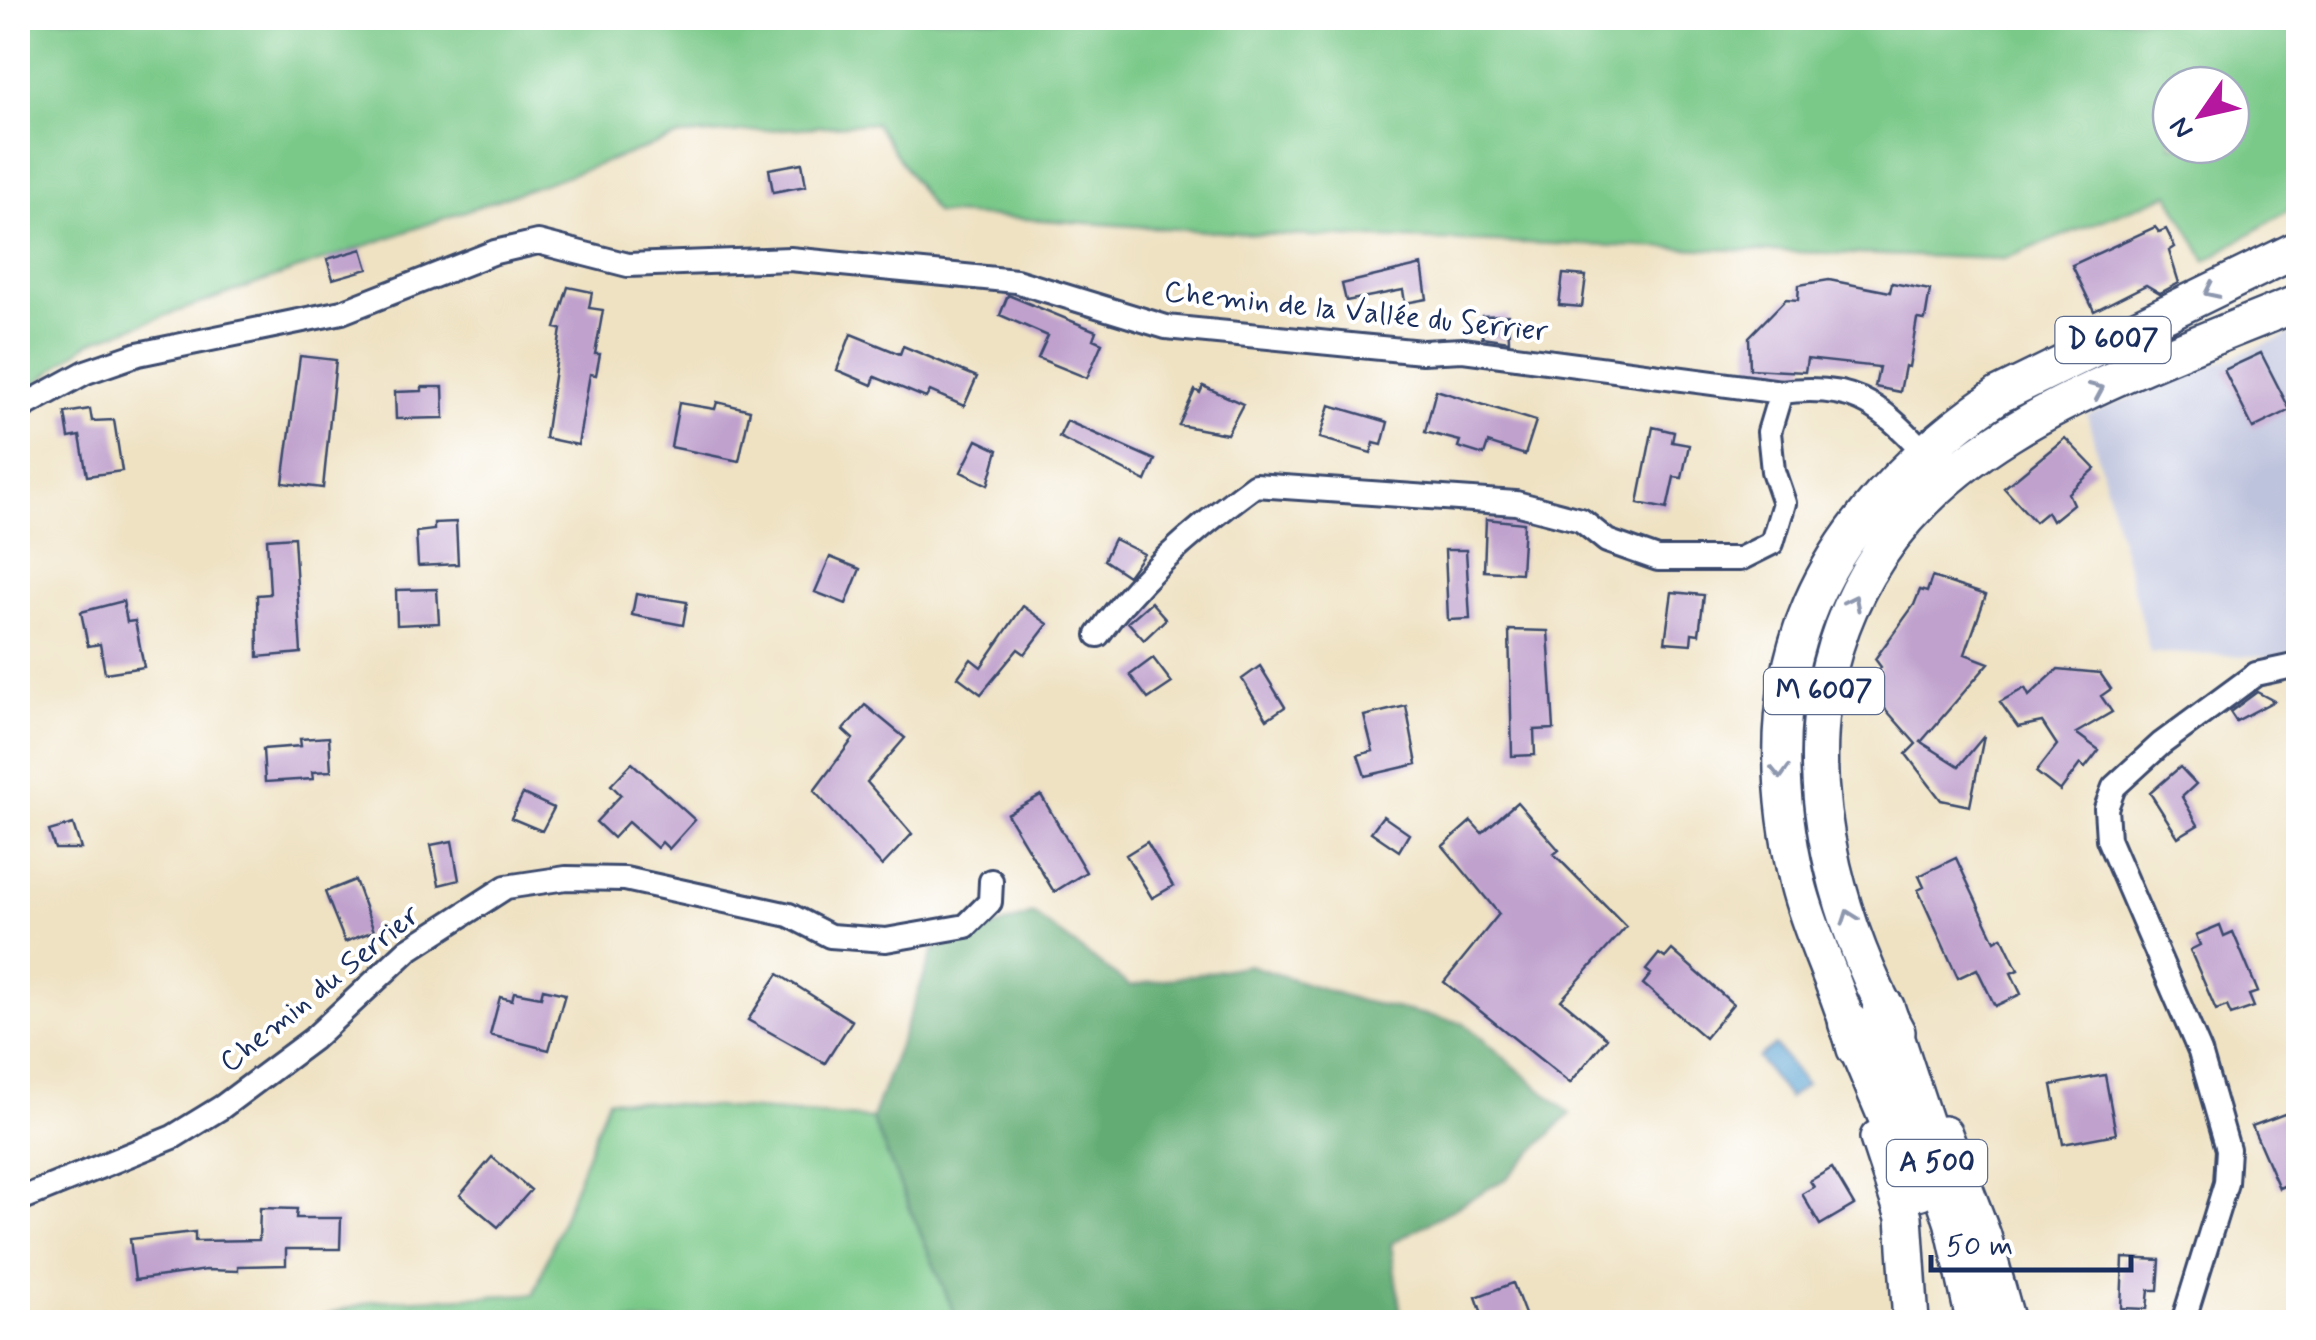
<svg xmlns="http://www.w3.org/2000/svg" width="2316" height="1340" font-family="Mynerve,sans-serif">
<rect width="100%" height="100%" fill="#fff"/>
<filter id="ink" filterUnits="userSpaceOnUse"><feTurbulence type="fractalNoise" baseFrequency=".01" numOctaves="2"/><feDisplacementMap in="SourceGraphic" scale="20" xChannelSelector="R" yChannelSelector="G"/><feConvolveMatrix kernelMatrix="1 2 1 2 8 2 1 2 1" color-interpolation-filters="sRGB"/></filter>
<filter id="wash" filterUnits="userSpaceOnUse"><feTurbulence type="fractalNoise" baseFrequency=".0048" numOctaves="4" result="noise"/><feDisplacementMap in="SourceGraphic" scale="40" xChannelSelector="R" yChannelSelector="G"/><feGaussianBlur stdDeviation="2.25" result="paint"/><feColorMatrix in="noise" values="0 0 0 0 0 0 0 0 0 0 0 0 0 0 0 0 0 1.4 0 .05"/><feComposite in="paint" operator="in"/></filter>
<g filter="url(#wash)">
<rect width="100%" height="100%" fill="#efe2c3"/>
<!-- industrial -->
<path fill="#bec3dd" d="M2298,331V651L2275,657L2150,653L2087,415Z"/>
<!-- green -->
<path fill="#7ac989" stroke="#4a7c74" stroke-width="2.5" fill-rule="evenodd" d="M18,18H2298V204L2206,261L2169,194L2004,259L1253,234L935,213L875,123L680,136L90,342L18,397ZM2171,85H2231V145H2171Z
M608,1099L872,1119L958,1322H302L374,1301L534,1294Z"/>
<!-- forest -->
<path fill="#63ad75" stroke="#3f6e6a" stroke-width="2.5" d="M1033,914L1130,986L1249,965L1361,1001L1464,1023L1570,1114L1507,1178L1391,1244L1402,1322H958L872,1119L934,949Z"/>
<!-- water -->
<path fill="#5aa3d1" stroke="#3a6998" stroke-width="2.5" d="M1775,1045L1806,1085L1788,1098L1758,1058Z"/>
<g id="blocks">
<!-- building -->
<path fill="#c0a1cd" d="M802,163L806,186L773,192L769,169Z
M2155,227L2159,232L2166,229L2175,247L2169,251L2179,283L2160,293L2146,285L2094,311L2072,265Z
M362,249L368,269L333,279L327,259Z
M1422,265L1427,299L1405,303L1403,290L1346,301L1342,284Z
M1563,274L1586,276L1582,307L1559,305Z
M1829,280L1890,292L1892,283L1930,290L1925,320L1917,319L1909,367L1905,366L1900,392L1875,387L1879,367L1807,359L1805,372L1750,369L1749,337L1786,299L1798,300L1799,285Z
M568,287L592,292L589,308L603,310L595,354H600L596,375L590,374L578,445L545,438L561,329L555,328Z
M1008,295L1096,331L1093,339L1102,343L1087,378L1038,358L1048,336L1000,315Z
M1508,315L1509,341L1482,337V316Z
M851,334L900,354L903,346L977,377L964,406L930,391L926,398L875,377L872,385L837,370Z
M2261,353L2290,410L2253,428L2224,370Z
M300,356L336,360L323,488L283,483Z
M1203,386L1243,404L1227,434L1179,425L1195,390L1200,393Z
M422,387H443L444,418L396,419L395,392L422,391Z
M1436,390L1536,421L1525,455L1488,443L1484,455L1458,447L1460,441L1425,432Z
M717,402L750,410L739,461L671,447L679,403L715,409Z
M1330,405L1388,422L1382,445L1374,443L1371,453L1320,438Z
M90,409L92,421L114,420L122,471L87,476L80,436L69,438L65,413Z
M1067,421L1155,460L1146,481L1059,437Z
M1653,427L1674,432L1672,442L1689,445L1682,478L1674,477L1667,509L1638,503Z
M2065,438L2095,469L2068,493L2073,504L2052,521L2047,512L2035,522L2004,488Z
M977,440L998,450L988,485L961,472Z
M1486,519L1524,523L1521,573L1484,571Z
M456,522L458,564L418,566L416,532L434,530V523Z
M294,537L301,653L258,657L257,595L270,594L267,539Z
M1114,539L1144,554L1128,576L1104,560Z
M1445,550H1466L1470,619L1448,620Z
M830,557L860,569L846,604L815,592Z
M1932,577L1986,595L1965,654L1989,663L1921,742L1959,766L1984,736L1970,806L1941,800L1906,754L1916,744L1866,687L1881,667L1875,659L1914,605L1920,590L1927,592Z
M437,589L439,623L397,625L396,590Z
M1672,592L1704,595L1699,634L1692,633L1691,644L1665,642Z
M636,594L687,602L683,625L632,615Z
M123,601L127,622L135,621L144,667L105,673L100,644L88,646L81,612Z
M1151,602L1166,619L1144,640L1128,622Z
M1023,606L1048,624L1025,654L1018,649L981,694L958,677L971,659L981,667Z
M1509,630L1548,631L1554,729L1534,730L1535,755L1512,756Z
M1153,658L1172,683L1148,699L1130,675Z
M1260,666L1285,707L1267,719L1242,679Z
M2058,669L2100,673L2111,689L2101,696L2112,712L2076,733L2099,750L2085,768L2080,764L2060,791L2036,772L2057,745L2042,722L2018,727L2000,702L2025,688L2029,696Z
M2257,692L2274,701L2236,721L2230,712Z
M865,705L905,738L867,782L912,834L882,866L814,791L853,739L843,730Z
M1406,706L1417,764L1365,776L1358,755L1373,751L1364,716Z
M329,737L331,771L312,772L313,779L265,782L263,749L301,746L300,739Z
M632,763L695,820L669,849L662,842L657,848L628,822L613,838L596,822L621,795L611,785Z
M2180,767L2196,784L2182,797L2198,825L2178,837L2150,793Z
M523,794L554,808L542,831L511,818Z
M1041,795L1086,872L1054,892L1007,814Z
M1517,802L1559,850L1554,854L1626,927L1561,1000L1607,1038L1570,1083L1444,982L1499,914L1443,846L1471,821L1482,833Z
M1383,816L1409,834L1399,851L1371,832Z
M73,824L81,849H55L49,831Z
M452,841L459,880L439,885L431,845Z
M1147,842L1173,886L1152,898L1126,855Z
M1956,858L1995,941L2002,937L2018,970L2011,973L2021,994L1995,1006L1977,969L1958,978L1918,890L1924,887L1919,876Z
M355,880L374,931L345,942L325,892Z
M2220,925L2224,936L2233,932L2258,992L2249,995L2254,1007L2231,1015L2227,1006L2216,1010L2190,950L2200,945L2196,935Z
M1672,950L1733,1004L1705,1038L1643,984L1651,974L1646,970L1659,954L1665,958Z
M778,974L852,1021L825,1063L748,1020Z
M543,989L565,994L549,1050L490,1035L500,997L512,1000L514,992L541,997Z
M2105,1075L2116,1134L2063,1144L2052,1085Z
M2298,1109V1180L2279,1188L2252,1126Z
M492,1157L531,1190L498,1227L460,1195Z
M1832,1168L1854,1205L1820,1225L1802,1194L1814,1187L1810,1181Z
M260,1208L297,1209L296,1218H341L340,1249H286V1265L238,1266V1271L206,1270L135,1280L130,1239L195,1232V1241L259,1240Z
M2123,1258L2160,1260L2158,1290H2149L2147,1309L2121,1308Z
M1513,1283L1528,1322H1485L1476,1297Z"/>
</g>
</g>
<g filter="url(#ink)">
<use href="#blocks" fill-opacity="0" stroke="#3b4a6d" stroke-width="2.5"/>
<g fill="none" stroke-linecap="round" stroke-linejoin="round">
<!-- minor casing -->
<g stroke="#3b4a6d" stroke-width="28">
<path id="minor" d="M18,409L86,372L138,354L342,312L495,252L538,242L628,265L790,259L1016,281L1166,327L1422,352L1463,350L1781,392C1850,383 1878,402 1923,451
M1098,635C1138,578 1199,526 1255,485L1516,503L1581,520L1607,541L1658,559H1740L1772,543L1784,503L1773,471L1769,432L1781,392
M18,1200L173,1137L222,1107L313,1039L408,950L506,887L566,878L625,879L789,915L830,936L886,940L966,926L990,902L991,881
M2183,1322L2226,1183L2228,1149L2200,1052L2108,839L2106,808L2114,787L2161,744L2256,674L2298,665"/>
</g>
<!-- primary casing -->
<g stroke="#3b4a6d" stroke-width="40">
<path id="primary" d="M1897,1032C1780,814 1779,576 2009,434C2090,383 2208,340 2298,303
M1855,1049C1841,992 1812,940 1798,884C1746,666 1818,519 1999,395L2298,249
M1944,1134L1983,1236L2007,1322
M1878,1138L1904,1217L1911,1322"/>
</g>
<!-- motorway casing -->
<g stroke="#3b4a6d" stroke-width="45">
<path id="motorway" d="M1884,1008L1955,1222L1977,1322
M1849,1023L1919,1189"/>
</g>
<!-- minor -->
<use href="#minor" stroke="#fff" stroke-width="22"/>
<!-- primary -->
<use href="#primary" stroke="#fff" stroke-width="35"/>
<!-- motorway -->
<use href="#motorway" stroke="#fff" stroke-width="40"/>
</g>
<!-- one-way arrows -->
<defs><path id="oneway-chevron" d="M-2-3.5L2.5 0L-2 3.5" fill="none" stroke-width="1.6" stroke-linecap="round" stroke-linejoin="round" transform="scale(2.5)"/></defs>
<g stroke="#8d97ae">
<use href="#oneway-chevron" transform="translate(2211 291) rotate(154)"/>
<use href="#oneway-chevron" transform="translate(2097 390) rotate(-24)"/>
<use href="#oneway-chevron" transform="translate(1853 602) rotate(-63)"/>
<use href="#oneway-chevron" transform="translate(1780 772) rotate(88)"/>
<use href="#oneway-chevron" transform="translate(1849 917) rotate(-110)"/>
</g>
</g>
<g text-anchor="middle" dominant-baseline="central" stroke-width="8" stroke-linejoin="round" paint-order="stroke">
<!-- shield labels -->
<g fill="#fff" stroke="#5f6d8e" stroke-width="2.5">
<rect x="2055.5" y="317" width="115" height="46" rx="8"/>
<rect x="1764" y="668" width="120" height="46" rx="8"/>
<rect x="1887" y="1140" width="100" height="46" rx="8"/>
</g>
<g font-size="28" font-weight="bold" fill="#1b2f5e">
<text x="2113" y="340">D 6007</text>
<text x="1824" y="691">M 6007</text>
<text x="1937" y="1163">A 500</text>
</g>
<!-- street labels -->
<g font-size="30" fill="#1b2f5e" stroke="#fff">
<text transform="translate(1356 312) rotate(6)">Chemin de la Vallée du Serrier</text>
<text transform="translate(320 989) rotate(-39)">Chemin du Serrier</text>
</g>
</g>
<!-- margin -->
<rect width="2316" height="1340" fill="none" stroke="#fff" stroke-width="60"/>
<!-- north arrow -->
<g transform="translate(2201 115) rotate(236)"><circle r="48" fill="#ffffff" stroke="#a4acbf" stroke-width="2.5"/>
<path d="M0-8L18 38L0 25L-18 38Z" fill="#b5179e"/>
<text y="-15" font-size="28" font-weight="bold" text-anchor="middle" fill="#1b2f5e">N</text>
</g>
<!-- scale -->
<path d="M1931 1255v15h200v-15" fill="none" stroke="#1b2f5e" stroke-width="5"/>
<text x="1946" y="1255" font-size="30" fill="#1b2f5e" stroke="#ffffff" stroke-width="8" paint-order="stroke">50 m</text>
</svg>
